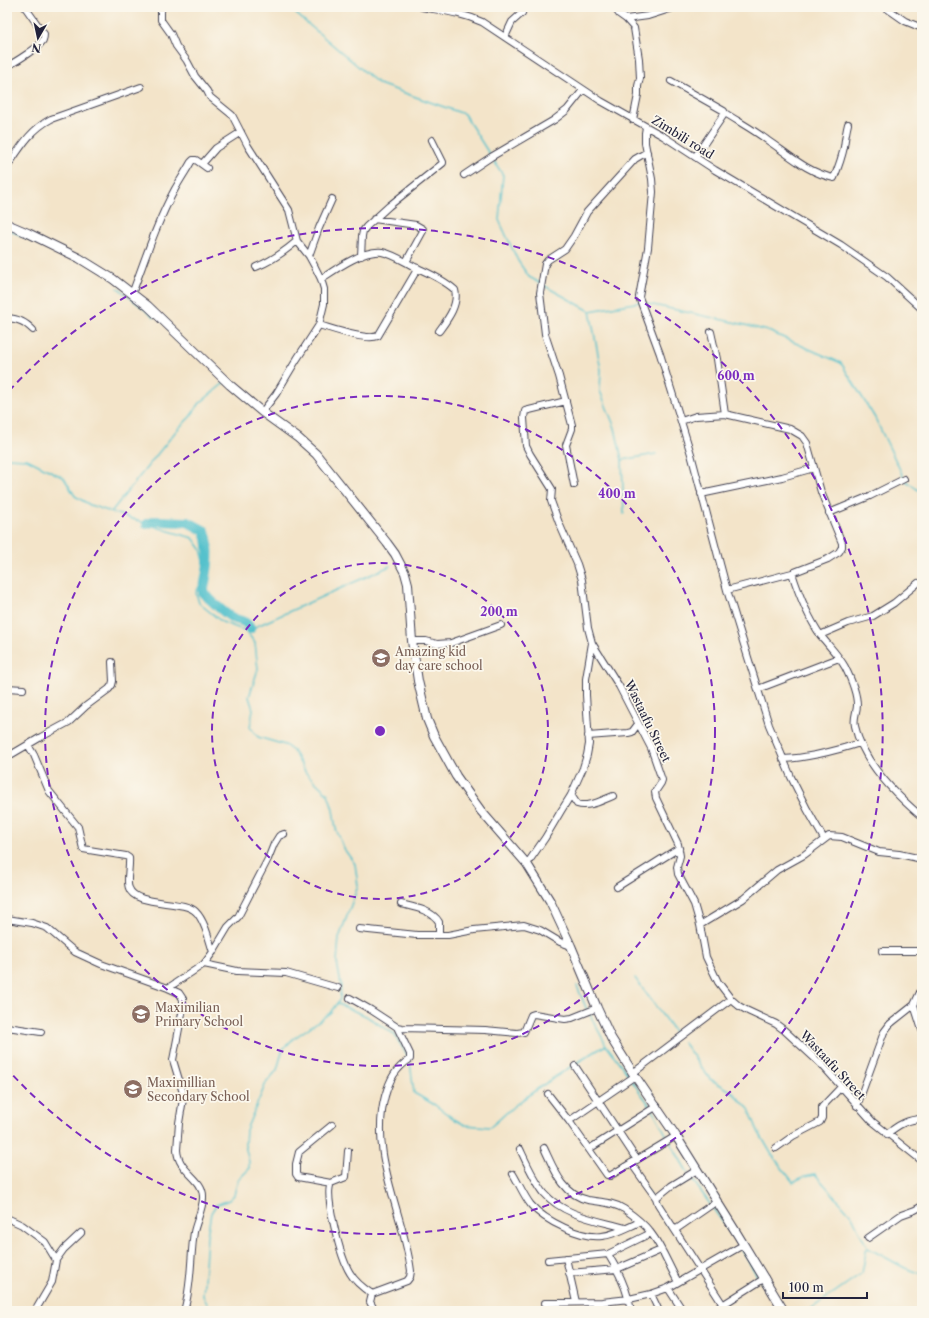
<svg xmlns="http://www.w3.org/2000/svg" width="929" height="1318" font-family="'Libre Caslon Text',serif">
<rect width="100%" height="100%" fill="#fbf7ec"/>
<filter id="ink" filterUnits="userSpaceOnUse"><feTurbulence type="fractalNoise" baseFrequency=".025" numOctaves="2"/><feDisplacementMap in="SourceGraphic" scale="8" xChannelSelector="R" yChannelSelector="G"/><feConvolveMatrix kernelMatrix="1 2 1 2 8 2 1 2 1" color-interpolation-filters="sRGB"/></filter>
<filter id="wash" filterUnits="userSpaceOnUse"><feTurbulence type="fractalNoise" baseFrequency=".012" numOctaves="4" result="noise"/><feDisplacementMap in="SourceGraphic" scale="16" xChannelSelector="R" yChannelSelector="G"/><feGaussianBlur stdDeviation="0.9" result="paint"/><feColorMatrix in="noise" values="0 0 0 0 0 0 0 0 0 0 0 0 0 0 0 0 0 1.4 0 .05"/><feComposite in="paint" operator="in"/></filter>
<g filter="url(#wash)">
<rect width="100%" height="100%" fill="#f3e4c9"/>
<g fill="none" stroke-linecap="round" stroke-linejoin="round">
<!-- stream -->
<path stroke="#54c1cc" stroke-width="1.5" d="M288,7L379,84L464,114L490,155
M492,158L503,175L499,220L518,261L529,277L540,283
M7,229L53,250
M57,252L65,256
M543,285L590,311L640,302
M118,288L154,317
M644,303L737,323L768,331L841,363L875,418L904,478
M590,311L601,370L600,391L615,428L622,460L624,514
M283,432L300,445
M7,458L27,459L64,478L75,496L90,505L169,531L193,538L201,549L205,565L202,580L196,593L199,603L222,622L246,631L255,643L258,669L249,697L253,709L250,727L258,737L285,745L293,751L306,773L328,794L333,810L336,829L344,849L355,864L358,886L339,938L337,962L341,985L340,999L330,1013L293,1039L283,1049L277,1070L266,1083L246,1130L245,1145L249,1162V1169L238,1180L234,1195L229,1200L216,1205L211,1213L207,1236L203,1296L211,1311
M622,460L656,454
M906,481L922,493
M111,512L176,431L190,417L200,403L224,383
M246,631L390,566
M635,978L676,1034
M577,986L587,1010
M338,1004L366,1016L394,1034L407,1055
M589,1013L606,1045L630,1077
M683,1042L710,1079L731,1091L749,1109L758,1131L772,1155L793,1182L805,1176L815,1174L852,1216L867,1247L862,1273L808,1311
M410,1062L414,1093L435,1105L454,1119L465,1125L490,1127C500,1120 508,1110 518,1103C546,1082 576,1063 606,1045
M632,1081L651,1107
M653,1110L668,1138
M670,1142L688,1173
M642,1153L667,1137
M634,1172L660,1213
M690,1176L710,1204
M712,1207L739,1245
M661,1215L669,1227
M741,1248L759,1279
M868,1248L905,1268L922,1274
M761,1282L769,1294"/>
<!-- river -->
<path stroke="#54c1cc" stroke-width="10" d="M147,524L154,521L188,522L205,531C212,551 207,573 203,593C213,601 223,614 235,619C242,621 248,622 250,629"/>
</g>
</g>
<g filter="url(#ink)">
<g fill="none" stroke-linecap="round" stroke-linejoin="round">
<!-- minor casing -->
<g stroke="#413f50" stroke-width="8">
<path id="minor" d="M163,7L161,10V20L171,34L176,46L187,61L195,76L207,91L210,97L232,115L248,146L289,210L297,241L309,256L315,267L321,279L324,289V304L319,325L297,359L276,394L262,412
M422,7C443,11 462,13 482,22L601,101L663,136L715,170L841,245L887,277L922,309
M614,7L619,14L626,19
M885,7L905,21L922,28
M505,37L512,22L522,13L524,7
M7,66C14,63 41,46 43,40C44,38 44,35 44,34L25,7
M671,81L724,111L725,113L695,157
M725,113C739,122 754,130 767,140C788,154 808,173 834,178C838,168 842,157 844,147C845,139 846,132 848,124
M633,120L638,95V86L640,78L639,59L634,28L626,19L648,16L673,8
M646,127L645,133V143L652,179L653,192L648,248L639,297L660,354L675,402L691,454L727,590L769,725L791,777L807,809L824,839
M202,164L216,148L241,132
M7,167C20,148 30,130 51,119L141,87
M464,175L491,157L554,120L567,110L583,90
M374,219L416,225L423,229V231L406,262
M309,256L319,228L332,199
M361,256L362,236L363,231L366,227L389,206L443,163V162L432,140
M256,267C272,261 284,252 297,241
M321,279C336,269 362,250 382,252C393,254 405,262 415,267C429,273 444,280 455,290C459,305 447,320 439,331
M132,294C145,259 157,222 175,189C180,180 186,171 191,162L193,160H196L207,168
M7,318C19,319 25,322 33,330
M319,325C333,329 366,341 378,336L418,268
M711,332L717,359L725,414
M566,401L525,411L524,418L526,446L530,454L552,489L551,501L559,523L577,564L582,580L588,628L592,643L619,686L651,748L662,780L661,783L655,792L656,798L678,844L680,856L677,867L678,874L694,904L700,925L706,957L718,982L731,999L739,1006L748,1011L776,1024L784,1030L823,1066L872,1121L922,1161
M681,421L696,416L725,414L790,429L802,436L807,443L821,492L842,543V547L839,552L828,559L792,573L727,590
M574,485L566,445L572,429V425L559,376L545,334L540,293L545,264L548,260L565,249L574,236L587,212L635,159L647,152
M701,494L782,477L814,468
M829,513L870,496L904,479
M792,573C799,595 808,617 821,636C829,646 839,656 845,667C850,677 857,694 857,705C857,712 853,718 855,726C862,761 896,795 922,817
M820,635L848,623L873,616L894,603L918,583
M412,641H426L437,644L451,643L501,625
M7,688L23,689
M758,689L839,658
M588,736L628,733L632,732L638,724
M28,745L34,755L49,791L78,827L83,849L126,856L129,858C130,865 126,883 129,888C135,907 184,899 196,912C205,921 209,940 213,952
M7,757L41,737L69,722L86,706L109,689L112,685L113,681L112,662
M783,759C810,758 835,751 860,743
M571,795L577,804C589,808 602,800 613,796
M527,864L545,838L561,811L571,795L583,768L587,755L589,744L586,695V679L592,643
M617,887L679,848
M401,904C413,907 432,910 439,922V935
M7,919L32,923L47,928L75,952L101,964L168,988L179,993L183,999V1008L173,1060L183,1093V1099L179,1123L177,1150C178,1172 203,1178 203,1196C204,1206 196,1222 194,1232C190,1258 192,1285 184,1311
M700,925L743,899L777,870L804,855L829,836L842,837L879,852L899,854L922,859
M359,929L417,935H448L474,930L524,925L540,930L560,942L571,946
M882,951H922
M204,964L237,971L286,973L338,988
M168,988L204,964L213,952L228,927L238,917L268,859L274,844L279,836L284,834
M350,998L371,1010L397,1027L402,1028L485,1030L517,1033L524,1032L531,1015L534,1014L565,1019L572,1018L597,1008
M914,1005L922,1030
M7,1027L41,1032
M575,1066L637,1160
M633,1073L731,999
M548,1094L569,1121L607,1175L610,1176L613,1174L676,1136
M857,1106L884,1032L890,1024L914,1005L922,988
M569,1121L635,1076
M887,1134C898,1125 908,1119 922,1119
M544,1148C554,1169 563,1195 588,1200C600,1202 613,1202 624,1209C633,1215 645,1225 651,1233C662,1247 669,1266 678,1282
M776,1148L793,1136L820,1122L822,1118V1107L841,1087
M520,1149C527,1164 534,1180 544,1193C564,1216 597,1220 625,1228
M589,1149L657,1106
M348,1151L346,1177L331,1183C324,1196 341,1259 350,1273C355,1282 363,1288 372,1294
M631,1163L656,1198
M697,1170L671,1186L656,1198L658,1204L727,1311
M513,1174C519,1184 524,1196 531,1205C545,1221 582,1239 602,1236C615,1235 628,1227 640,1222
M331,1183L298,1177L296,1174V1164L299,1152L332,1125
M7,1218L22,1225L45,1242L56,1260
M675,1230L717,1201
M868,1238L901,1215L915,1210L922,1206
M608,1254C619,1272 628,1291 631,1311
M566,1258L576,1302
M548,1260L608,1254L651,1233
M569,1273L617,1269L661,1250
M668,1288L683,1311
M651,1294L659,1311
M545,1303L602,1302L629,1299L651,1294L668,1288L743,1245
M35,1311L52,1282L56,1260L64,1249L81,1233
M375,1311L370,1302L372,1294L407,1281L410,1277L411,1271C404,1213 369,1156 385,1096C390,1079 395,1069 410,1059V1054L397,1027
M713,1311L765,1278"/>
</g>
<!-- secondary casing -->
<g stroke="#413f50" stroke-width="10">
<path id="secondary" d="M7,224L28,233L79,258L113,279L148,306L230,385L262,412L298,438L316,454L387,543L395,554L405,573L408,584L412,641L418,681L427,719L434,736L456,776L468,793L481,811L527,864L550,901L571,946L597,1008L611,1038L633,1073L676,1136L736,1232L784,1311"/>
</g>
<!-- minor -->
<use href="#minor" stroke="#fff" stroke-width="6"/>
<!-- secondary -->
<use href="#secondary" stroke="#fff" stroke-width="8"/>
</g>
</g>
<!-- distance rings -->
<g fill="none" stroke="#7b2cbf" stroke-width="2" stroke-dasharray="7 5">
<circle cx="380" cy="731" r="168"/>
<circle cx="380" cy="731" r="335"/>
<path d="M9 391A503 503 0 1 1 9 1071"/>
</g>
<!-- icons -->
<defs>
<g id="school-disc" transform="scale(1)"><circle r="9.5" fill="#8d6e63" stroke="#fbf7ec"/><path d="M0-5L7-2L0 1L-7-2ZM-4 1L0 2.5L4 1V4Q0 6-4 4Z" fill="#fff"/></g>
</defs>
<g fill-rule="evenodd">
<use href="#school-disc" x="381" y="658"/>
<use href="#school-disc" x="141" y="1014"/>
<use href="#school-disc" x="133" y="1089"/>
</g>
<g text-anchor="middle" dominant-baseline="central" stroke-width="3.5" stroke-linejoin="round" paint-order="stroke">
<!-- street labels -->
<g font-size="12" fill="#22223b" stroke="#fbf7ec">
<text transform="translate(683 137) rotate(32)">Zimbili road</text>
<text transform="translate(648 721) rotate(64)">Wastaafu Street</text>
<text transform="translate(833 1065) rotate(47)">Wastaafu Street</text>
</g>
<!-- education labels -->
<g font-size="12" fill="#785e54" stroke="#fbf7ec" text-anchor="start">
<text x="395" y="651">Amazing kid<tspan x="395" dy="14">day care school</tspan></text>
<text x="155" y="1007">Maximilian<tspan x="155" dy="14">Primary School</tspan></text>
<text x="147" y="1082">Maximillian<tspan x="147" dy="14">Secondary School</tspan></text>
</g>
</g>
<circle cx="380" cy="731" r="6" fill="#7b2cbf" stroke="#fbf7ec" stroke-width="2"/>
<g font-size="12" text-anchor="middle" font-weight="bold" fill="#7b2cbf" stroke="#fbf7ec" stroke-width="3.5" stroke-linejoin="round" paint-order="stroke">
<text x="736" y="380">600 m</text>
<text x="617" y="498">400 m</text>
<text x="499" y="616">200 m</text>
</g>
<!-- margin -->
<rect width="929" height="1318" fill="none" stroke="#fbf7ec" stroke-width="24"/>
<!-- north arrow -->
<g transform="translate(38 38) rotate(189)" stroke="#fbf7ec" stroke-width="3" paint-order="stroke">
<path d="M0-3L7 15L0 10L-7 15Z" fill="#22223b"/>
<text y="-6" font-size="11" font-weight="bold" text-anchor="middle" fill="#22223b">N</text>
</g>
<!-- scale -->
<path d="M783 1292v6h84v-6" fill="none" stroke="#22223b" stroke-width="2"/>
<text x="789" y="1292" font-size="12" fill="#22223b" stroke="#fbf7ec" stroke-width="3" paint-order="stroke">100 m</text>
</svg>
